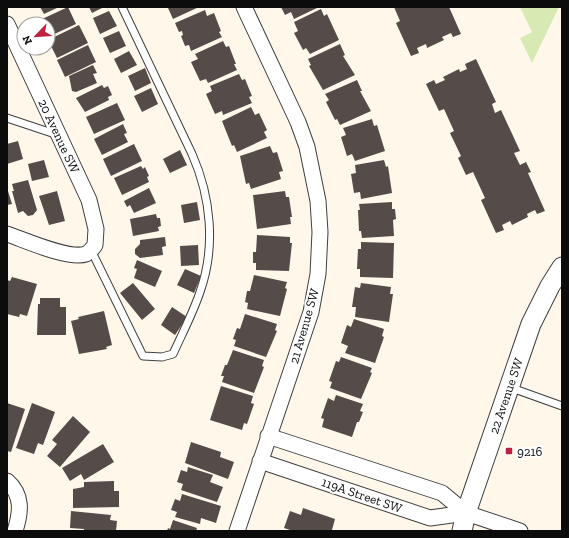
<svg xmlns="http://www.w3.org/2000/svg" width="569" height="538" font-family="'Zilla Slab',serif">
<rect width="100%" height="100%" fill="#fff8ea"/>
<!-- green -->
<path fill="#d8eab3" d="M520,7H559L532,63L520,38L532,32Z"/>
<!-- building -->
<path fill="#554b48" d="M40,7H59L44,14Z
M68,7L76,24L48,37V24H42L40,20Z
M89,7H104L92,13Z
M169,7H199L173,19L168,8Z
M281,7H319L294,19L291,12L285,15Z
M394,7H449L461,34L453,37L451,33L442,37L444,40L427,48L426,44L417,48L419,53L411,56L396,23L400,21Z
M321,9L324,16L327,14L339,40L310,54L306,48L303,50L294,33L298,31L294,22Z
M205,10L207,16L214,13L221,31L219,32L222,37L191,51L189,45L185,46L181,36L183,35L182,31L179,32L175,23Z
M109,11L117,26L100,34L93,18Z
M79,25L88,43L57,58L48,40Z
M119,31L126,46L110,53L103,38Z
M223,41L226,47L229,46L236,64H234L237,70L208,83L206,79L200,81L191,62L198,59L195,54Z
M340,44L345,55L343,56L355,75L323,90L309,66L311,65L308,59Z
M88,45L96,62L65,77L57,60Z
M129,51L137,65L121,73L114,59Z
M476,59L496,102L492,104L495,113L501,110L520,151L514,153L520,165L526,162L531,172L528,173L545,211L537,214L535,210L527,214L528,217L512,225L510,221L502,225L504,230L496,233L481,200L485,198L473,172L466,175L458,158L461,156L450,133L454,131L444,109L439,111L426,84L434,80L436,84L445,80L443,77L459,69L460,72L467,69L465,64Z
M93,65L97,73L93,74L97,83L76,92L72,91L69,76Z
M145,68L151,83L135,91L128,76Z
M239,74L242,80L245,79L252,96L249,97L252,103L223,115L222,111L215,114L206,94L212,91L210,86Z
M357,80L362,91H360L371,111L340,125L337,119L335,120L326,102L329,100L325,94Z
M102,85L104,88L108,86L112,95L108,97L109,100L85,112L76,98Z
M151,88L158,104L142,112L134,96Z
M117,103L125,120L94,134L86,117Z
M251,107L255,115L259,113L267,130L264,132L267,138L237,152L234,145L232,146L222,121Z
M372,119L374,126L377,125L385,151L355,161L352,154L347,156L341,137L346,135L343,128Z
M123,124L127,133L124,134L128,142L102,155L94,139Z
M18,141L23,159L7,164V144Z
M134,144L142,161L111,176L103,159Z
M270,146L273,153L277,152L283,171L279,172L281,179L251,189L249,183L246,184L240,156Z
M180,150L187,165L170,173L163,159Z
M44,160L49,177L32,181L28,164Z
M384,160L386,167L388,166L392,193L361,199L360,192L354,193L351,174L356,173L355,165Z
M141,166L143,169L145,167L149,176L147,177L149,182L122,195L114,178Z
M28,180L37,210L33,215L28,216L23,211L18,213L12,191H14L12,184Z
M7,188L12,204L7,205Z
M149,188L156,203L134,213L130,205L127,207L124,201Z
M57,191L65,221L49,225L39,196Z
M285,191L286,197H289L292,217H290L291,224L257,229L253,195Z
M197,202L200,220L184,223L181,205Z
M392,202V209H395L396,219L393,220L394,236L362,238L361,231H359L358,210H360L359,204Z
M156,214L157,218H160L161,226L158,227L159,231L133,236L130,219Z
M257,235L290,237V243H292L289,271L256,270V263H253V252H256Z
M165,237L166,246L162,247L163,255L140,258L135,254V249L140,244V240Z
M361,242L394,243L393,278L360,277V269H357L358,249H361Z
M198,245L199,265L181,266L180,246Z
M137,260L162,271L155,287L134,278L137,269L134,268Z
M185,269L201,276L194,293L177,285Z
M254,275L287,282L285,288L287,289L280,316L247,309L248,303L245,302L247,291H250Z
M12,277L37,284L27,316L20,314L19,317L7,314V280L10,281Z
M133,283L155,309L142,320L120,293Z
M361,283L391,287L390,294H393L389,322L355,317L356,307H352L355,287L360,288Z
M40,298H60V307H66V335H37L38,304H40Z
M172,307L187,317L175,335L161,325Z
M104,311L112,345L106,347L107,349L79,354L71,321L79,319L78,317Z
M245,314L277,324L275,330L277,331L266,357L234,346L236,340L233,339L237,328L240,329Z
M354,319L384,329L382,336L384,337L375,363L345,353L348,346L341,343L347,325L351,327Z
M233,350L264,360L262,366L264,367L254,393L222,382L224,376H221L225,365H227Z
M341,357L372,368L370,372L372,373L361,399L330,388L332,382L329,381L336,361L339,362Z
M221,386L253,396L251,403L254,404L247,424L244,423L242,430L210,420Z
M336,395L363,404L360,411L363,412L359,422H357L352,437L322,427L324,419L321,418L328,398L334,401Z
M7,403L25,409L11,452L7,451Z
M32,403L55,412L43,445L38,443L34,454L16,448Z
M73,416L90,432L60,467L47,456L57,444L52,440Z
M191,442L221,452L220,457L234,462L228,479L185,463Z
M103,444L114,462L84,480L81,474L70,481L62,468Z
M188,467L213,475L210,482L223,487L217,502L181,490L183,484L177,482L181,470L187,472Z
M114,481V491H119V507L73,508V489L84,487V482Z
M182,494L221,506L216,523L201,518L200,524L175,517L177,512L171,510L175,499L180,501Z
M303,508L335,519L332,530L335,531H293L284,528L290,511L301,515Z
M71,511L111,515L110,520L117,521L116,531H84V529L70,528Z
M173,520L197,528L196,531H167L168,528L170,529Z"/>
<g fill="none" stroke-linecap="round" stroke-linejoin="round">
<!-- service casing -->
<g stroke="#3f3f3f" stroke-width="9">
<path id="service" d="M7,118L58,135
M91,250L143,356L162,357L173,354C182,334 193,313 200,292C216,247 211,197 192,154L122,7
M509,387L562,406"/>
</g>
<!-- minor casing -->
<g stroke="#3f3f3f" stroke-width="17">
<path id="minor" d="M7,24L89,200L96,229L95,245C92,249 90,252 86,254C69,260 25,240 7,234
M268,436L442,493L466,513L520,531
M260,461L430,518L466,513
M7,481C23,495 21,512 15,531
M237,531L311,312L318,274L320,232L318,201L307,147L298,122L244,7"/>
</g>
<!-- tertiary casing -->
<g stroke="#3f3f3f" stroke-width="21">
<path id="tertiary" d="M462,531L466,513L531,324L550,286L562,267"/>
</g>
<!-- service -->
<use href="#service" stroke="#fff" stroke-width="7"/>
<!-- minor -->
<use href="#minor" stroke="#fff" stroke-width="15"/>
<!-- tertiary -->
<use href="#tertiary" stroke="#fff" stroke-width="19"/>
</g>
<!-- markers -->
<rect fill="#c01f3f" stroke="#fff" stroke-width="1.5" x="505" y="447" width="8" height="8" rx="2"/>
<g text-anchor="middle" dominant-baseline="central" stroke-width="4" stroke-linejoin="round" paint-order="stroke">
<!-- street labels -->
<g font-size="13" fill="#0c0c0c" stroke="#fff">
<text transform="translate(59 136) rotate(65)">20 Avenue SW</text>
<text transform="translate(304 326) rotate(-74)">21 Avenue SW</text>
<text transform="translate(506 396) rotate(-71)">22 Avenue SW</text>
<text transform="translate(362 495) rotate(19)">119A Street SW</text>
</g>
<!-- poi labels -->
<g font-size="13" fill="#0c0c0c" stroke="#fff" text-anchor="start">
<text x="517" y="451">9216</text>
</g>
</g>
<!-- border -->
<rect width="569" height="538" fill="none" stroke="#0c0c0c" stroke-width="16"/>
<!-- north arrow -->
<g transform="translate(36 36) rotate(245)"><circle r="19" fill="#ffffff" stroke="#9e9e9e"/>
<path d="M0-3L7 15L0 10L-7 15Z" fill="#c01f3f"/>
<text y="-6" font-size="11" font-weight="bold" text-anchor="middle" fill="#0c0c0c">N</text>
</g>
</svg>
